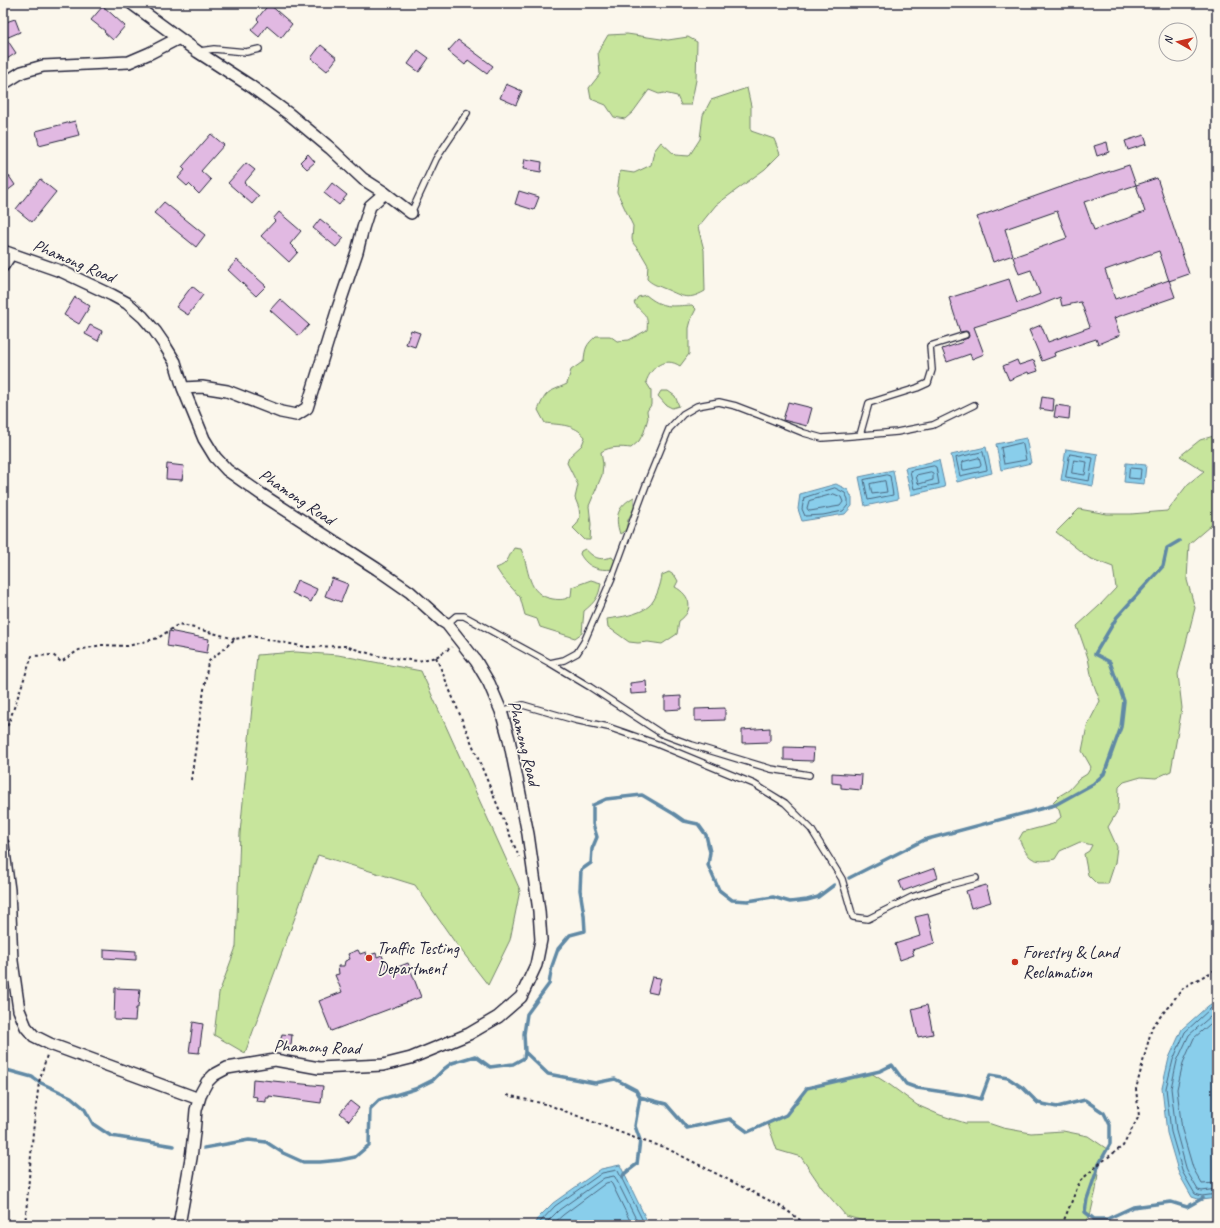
<svg xmlns="http://www.w3.org/2000/svg" width="1220" height="1228" font-family="Caveat,sans-serif">
<rect width="100%" height="100%" fill="#fbf7ec"/>
<filter id="ink" filterUnits="userSpaceOnUse"><feTurbulence type="fractalNoise" baseFrequency=".025" numOctaves="2"/><feDisplacementMap in="SourceGraphic" scale="8" xChannelSelector="R" yChannelSelector="G"/><feConvolveMatrix kernelMatrix="1 2 1 2 8 2 1 2 1" color-interpolation-filters="sRGB"/></filter>
<g filter="url(#ink)">
<!-- green -->
<path fill="#c7e59c" stroke="#74846c" d="M627,34L668,40L688,37L697,42L696,80L691,105H681L677,96L664,93L659,94L649,90L633,112L625,119L614,117L606,105L591,99L589,88L600,74L598,52L608,35Z
M747,88L751,106V131L774,139L780,154L765,169L716,205L698,227L704,250L705,291C686,302 681,295 663,288C656,285 652,284 647,279L648,265L641,253L633,243L632,239L633,226L617,192L620,171L634,173L651,165L654,151L661,142L675,155L689,156L700,139L703,115L711,100Z
M646,295C663,309 671,306 692,305L696,309L692,317L689,328V354L680,366C665,356 651,367 646,382L651,390V405L647,411L648,418L644,432L639,441L631,448C622,447 610,446 601,452L603,464L602,475L589,506L591,524L590,540H585L573,528L577,524L580,517L579,508L575,498L578,485L567,463L569,457L582,445L585,437C575,424 560,425 545,423L538,410C547,389 548,393 567,384L571,370L584,361C585,348 586,345 596,336H610L617,341L629,340L647,330C649,313 643,315 634,303L638,297Z
M661,391H668L675,396L679,406L672,408L666,405L658,396Z
M1217,435V520L1189,544L1187,580L1195,608L1178,674L1182,708L1171,771L1156,778L1141,777L1124,782L1119,787L1118,810L1108,827L1117,847L1115,863L1108,884H1097L1088,875L1084,854L1089,851L1092,845L1080,842L1060,851L1055,859C1033,864 1028,859 1019,839L1023,832L1053,824L1061,817L1059,810L1053,802L1059,796L1069,790L1079,779L1087,774L1091,767L1082,751L1087,726L1100,701L1092,680L1088,658L1077,626L1099,606L1116,588L1113,567L1089,558L1056,532L1079,509L1107,514H1131L1167,511L1188,484L1204,471L1180,456L1200,440Z
M634,497V508L628,520L626,530L620,534C614,516 618,506 634,497Z
M514,548L521,549C530,569 526,595 553,599C560,600 565,600 571,596L572,587L591,580L601,583C599,597 595,602 584,611L582,633L575,638L540,627L537,619L525,615L520,597L502,577L496,568C509,564 507,558 514,548Z
M585,549C588,551 589,553 592,555C598,560 605,559 612,557L615,561L613,569C598,571 587,567 580,554L581,551Z
M669,572L675,576L678,581L675,587C690,595 695,610 679,621L677,634L662,644L648,642L638,643L629,642L608,627L607,619C620,617 639,615 649,606C656,600 661,584 662,575Z
M296,652L338,655L421,671L520,890L510,940L488,985L454,941L415,885L318,855L245,1053L214,1035L219,993L236,947L240,833L257,655Z
M871,1073L890,1085L917,1105L940,1115L965,1123H988L1003,1128L1031,1133L1063,1131L1088,1136L1107,1149L1099,1164L1096,1190L1090,1216L1083,1225H878L846,1216L822,1188L801,1157L777,1150L768,1124L786,1115L807,1088Z"/>
<!-- water -->
<path fill="#89ceeb" stroke="#6089a5" d="M1026,438L1031,463L1001,470L996,444Z
M986,447L992,473L957,482L951,455Z
M1066,449L1098,454L1093,486L1061,480Z
M939,460L945,487L911,495L905,468Z
M1126,463L1146,465L1144,484L1124,482Z
M893,470L898,499L865,506L859,477Z
M836,484L848,490L852,498V506L845,514L802,521L798,509L800,494Z
M1217,1000V1198L1201,1200L1192,1197L1179,1174L1167,1133L1162,1088L1169,1058L1182,1029L1208,1006Z
M620,1165L649,1225H534L537,1219L553,1203L601,1169Z"/>
<g fill="none" stroke-linecap="round" stroke-linejoin="round">
<!-- shore -->
<path stroke="#4b6781" stroke-width="1" d="M1022,443L1023,445L1026,460L1004,464L1001,448Z
M983,452L987,469V470L960,476L956,458Z
M1070,454L1093,458L1089,481L1066,477Z
M979,458L981,465L980,467L965,470H963L962,464L963,462Z
M1074,460L1087,462L1085,475L1072,473Z
M934,466L936,467L939,484L914,489L910,471Z
M1130,468L1141,469L1140,479L1129,478Z
M931,472L933,473V480L919,484L918,483L916,476L917,475Z
M887,475L890,476L893,495L868,500L864,480Z
M885,481L887,492L872,494L870,484Z
M835,488L845,493L848,499V505L843,511L823,515L805,516L802,509L804,498Z
M834,494L841,497L843,502L840,506L810,511L808,510L807,508L809,501Z
M1217,1005L1210,1009L1185,1032L1173,1060L1166,1088L1171,1132L1183,1173L1195,1194L1202,1196L1217,1194
M1217,1011L1189,1035L1177,1061L1171,1088L1176,1131L1187,1171L1198,1190L1202,1191L1217,1189
M1217,1018L1194,1038L1183,1063L1177,1089L1182,1130L1193,1168L1202,1184L1217,1183
M538,1225L541,1221L555,1206L602,1173L617,1170L618,1171L645,1225
M544,1225L559,1210L604,1178L614,1176L615,1177L639,1225
M552,1225L563,1215L606,1183L610,1182L612,1184L632,1225"/>
<!-- stream -->
<path stroke="#6089a5" stroke-width="3.5" d="M849,878L924,840L1055,805L1093,784L1104,774L1121,727L1124,701L1110,662L1095,654L1117,617L1163,566L1167,548L1179,541
M525,1052L548,1074L595,1083L615,1079L636,1090L640,1097L666,1104L687,1128L730,1119L748,1132L786,1115L807,1088L880,1071L892,1065L906,1084L917,1088L964,1095L981,1099L990,1075L1008,1078L1023,1088L1038,1103L1057,1107L1085,1100L1104,1113L1110,1125V1144L1099,1164L1087,1199L1085,1212L1094,1219H1107L1133,1207L1171,1202L1187,1207L1203,1198
M3,1069L32,1077L39,1082L71,1097L84,1108L93,1124L111,1136L174,1146
M204,1148L249,1140L266,1142L283,1153L303,1162H320L340,1160L355,1157L369,1145L370,1109L379,1100L415,1089L433,1080L444,1069L452,1063L475,1056L490,1067L513,1064L524,1058L525,1052L524,1034L527,1014L549,984L552,966L558,949L570,935L585,931L584,915L580,890L581,870L591,863L592,849L597,837L593,824V805L606,799L642,795L674,814L684,821L698,824L706,835L710,852L708,865L719,890L732,900L748,901L773,897L790,902L807,900L818,897L834,885
M622,1178L624,1174L637,1164L640,1140L635,1126L640,1097"/>
</g>
<!-- building -->
<path fill="#e1b9e2" stroke="#22223b" d="M269,4L292,24L281,38L267,26L259,37L251,30L259,21L257,19Z
M103,6L125,26L113,40L104,32L105,31L91,20Z
M15,19L20,32L6,38L16,53L7,59L3,52V23Z
M458,40L493,66L487,74L468,60L465,65L448,51Z
M321,45L337,58L327,71L311,58Z
M418,50L429,58L419,72L408,64Z
M506,84L522,91L516,105L500,98Z
M75,121L79,135L39,145L36,131Z
M211,134L224,145L201,171L211,180L199,194L189,184L187,186L178,178L185,170L182,167Z
M1144,135L1147,144L1128,150L1125,141Z
M1107,142L1109,152L1097,156L1094,146Z
M308,154L315,162L307,169L300,162Z
M525,159L542,162L541,172L523,169Z
M246,163L255,170L244,183L259,196L252,204L228,183Z
M1129,165L1136,185L1084,202L1094,230L1145,212L1136,185L1157,178L1189,274L1169,281L1159,251L1105,270L1115,299L1169,280L1175,297L1114,318L1120,335L1098,344L1096,339L1054,353L1055,356L1042,361L1029,330L1041,325L1048,342L1090,327L1081,302L1062,306L1060,297L1031,309L974,327L984,354L972,359L970,354L947,362L942,349L963,342L962,340L968,338L969,336L968,332L966,331L960,332L949,298L1009,279L1017,303L1040,294L1031,270L1019,274L1013,257L1067,238L1057,211L1005,229L1013,255L993,262L977,217L1064,186Z
M9,176L15,185L3,194V181Z
M40,179L56,192L32,222L16,209Z
M332,183L347,195L339,205L324,193Z
M519,191L539,197L534,210L515,204Z
M164,202L205,235L196,247L154,213Z
M279,212L301,231L290,244L298,252L289,262L261,236L275,221L273,219Z
M320,219L344,238L336,247L313,228Z
M237,260L266,286L256,296L228,270Z
M192,286L203,295L188,315L176,307Z
M75,297L90,306L79,324L64,315Z
M280,299L309,325L299,336L270,310Z
M90,325L102,331L98,341L85,334Z
M411,330L420,333L415,347L406,344Z
M1017,360L1019,365L1034,360L1038,371L1029,374L1028,372L1009,380L1003,366Z
M1042,397L1054,399L1053,411L1040,409Z
M788,402L812,408L807,426L783,420Z
M1056,405L1070,407L1069,419L1054,417Z
M167,464L184,466L182,480L166,479Z
M332,578L348,584L341,602L325,596Z
M297,580L317,589L311,602L292,593Z
M169,631L209,639L207,653L167,646Z
M646,681L647,693L631,694L630,683Z
M681,696V709L665,710V697Z
M725,708V720L695,721V709Z
M770,728V742L742,743V730Z
M784,747L814,748L813,761L784,760Z
M832,773L862,775L861,790L841,788V784L832,783Z
M935,868L938,878L903,891L899,881Z
M986,885L991,902L971,908L966,891Z
M928,914L935,943L912,950L914,955L900,960L895,944L920,936L915,917Z
M104,949L136,951V960L104,958Z
M358,950L360,954L366,952L367,956L376,953L377,957L382,955L388,971L408,963L421,997L331,1031L319,1001L342,992L335,975L339,974L338,966H344L345,961L350,959L348,954Z
M652,977L661,978L657,994L648,992Z
M115,988L140,989L138,1008H136L135,1021L114,1020Z
M927,1005L933,1034L918,1037L912,1009Z
M193,1022L203,1024L199,1053L189,1052Z
M282,1034L292,1035L291,1045L280,1043Z
M253,1079L323,1086L321,1103L269,1096V1098H266V1102L256,1101L257,1097L252,1096Z
M350,1101L359,1108L349,1121L340,1113Z"/>
<g fill="none" stroke-linecap="round" stroke-linejoin="round">
<!-- service casing -->
<g stroke="#22223b" stroke-width="8">
<path id="service" d="M200,51L214,49L246,52L259,49
M411,213L436,159L467,113
M860,435L869,403L917,388L928,383L932,370L930,346L965,335
M447,624L456,616H464L550,663L590,687L662,734L692,745L771,769L809,775
M550,663L564,660L577,653L584,642L611,580L646,485L669,429L683,414L697,406L719,402L736,406L762,416L804,433L822,438L851,436L897,432L933,425L974,405
M501,711L523,705L575,720L608,727L657,744L754,784L785,803L811,829L842,879L853,917L868,919L912,897L945,886L976,878"/>
</g>
<!-- minor casing -->
<g stroke="#22223b" stroke-width="14">
<path id="minor" d="M131,3L198,52L249,85L289,114L330,148L363,179L385,193L411,213
M3,84L22,72L43,66L129,62L150,53L179,38
M3,251L63,272L112,295L127,303L143,317L155,331L164,344L175,362L183,388L204,439L215,457L227,470L261,494L377,569L410,592L442,621L447,624L476,661L489,683L501,711L509,739L528,834L539,911L541,940L536,965L521,997L498,1017L469,1034L411,1058L383,1065L319,1068L275,1060L227,1068L214,1075L207,1082L201,1093L196,1110L194,1133L191,1158L179,1225
M3,266L11,254
M183,388L202,387L227,391L281,412L296,415L307,408L338,308L357,252L363,228L370,206L385,193
M3,844L9,890L12,961L19,1010L26,1027L34,1036L50,1044L199,1099"/>
</g>
<!-- path -->
<path stroke="#22223b" stroke-width="2" stroke-dasharray="3 3" stroke-linecap="butt" d="M436,657L519,857
M3,730L8,725L32,656L53,655L61,662L79,650L101,645L128,646L158,638L179,624L235,639
M191,780L208,662L235,639L251,636L306,647L345,646L378,656L418,661L436,657L452,647
M507,1095L549,1105L640,1140L664,1147L782,1207L807,1225
M25,1225L33,1132L39,1082L47,1055
M1062,1225L1080,1181L1099,1164L1123,1146L1139,1116L1136,1089L1152,1027L1184,987L1217,969"/>
<!-- service -->
<use href="#service" stroke="#fbf7ec" stroke-width="5.5"/>
<!-- minor -->
<use href="#minor" stroke="#fbf7ec" stroke-width="11"/>
</g>
</g>
<!-- markers -->
<g fill="#c8321e" stroke="#fbf7ec" stroke-width="1.5">
<circle cx="369" cy="958" r="4"/>
<circle cx="1015" cy="962" r="4"/>
</g>
<g text-anchor="middle" dominant-baseline="central" stroke-width="3.5" stroke-linejoin="round" paint-order="stroke">
<!-- street labels -->
<g font-size="17" fill="#22223b" stroke="#fbf7ec">
<text transform="translate(74 261) rotate(23)">Phamong Road</text>
<text transform="translate(297 497) rotate(34)">Phamong Road</text>
<text transform="translate(524 743) rotate(76)">Phamong Road</text>
<text transform="translate(317 1047) rotate(2)">Phamong Road</text>
</g>
<!-- poi labels -->
<g font-size="17" fill="#22223b" stroke="#fbf7ec" text-anchor="start">
<text x="377" y="948">Traffic Testing<tspan x="377" dy="20">Department</tspan></text>
<text x="1023" y="952">Forestry &amp; Land<tspan x="1023" dy="20">Reclamation</tspan></text>
</g>
</g>
<!-- margin -->
<rect width="1220" height="1228" fill="none" stroke="#fbf7ec" stroke-width="16"/>
<rect x="8" y="8" width="1204" height="1212" fill="none" stroke="#22223b" stroke-width="1.5" filter="url(#ink)"/>
<!-- north arrow -->
<g transform="translate(1178 42) rotate(278)"><circle r="19" fill="#fbf7ec" stroke="#a4a2a5"/>
<path d="M0-3L7 15L0 10L-7 15Z" fill="#c8321e"/>
<text y="-6" font-size="11" font-weight="bold" text-anchor="middle" fill="#22223b">N</text>
</g>
</svg>
